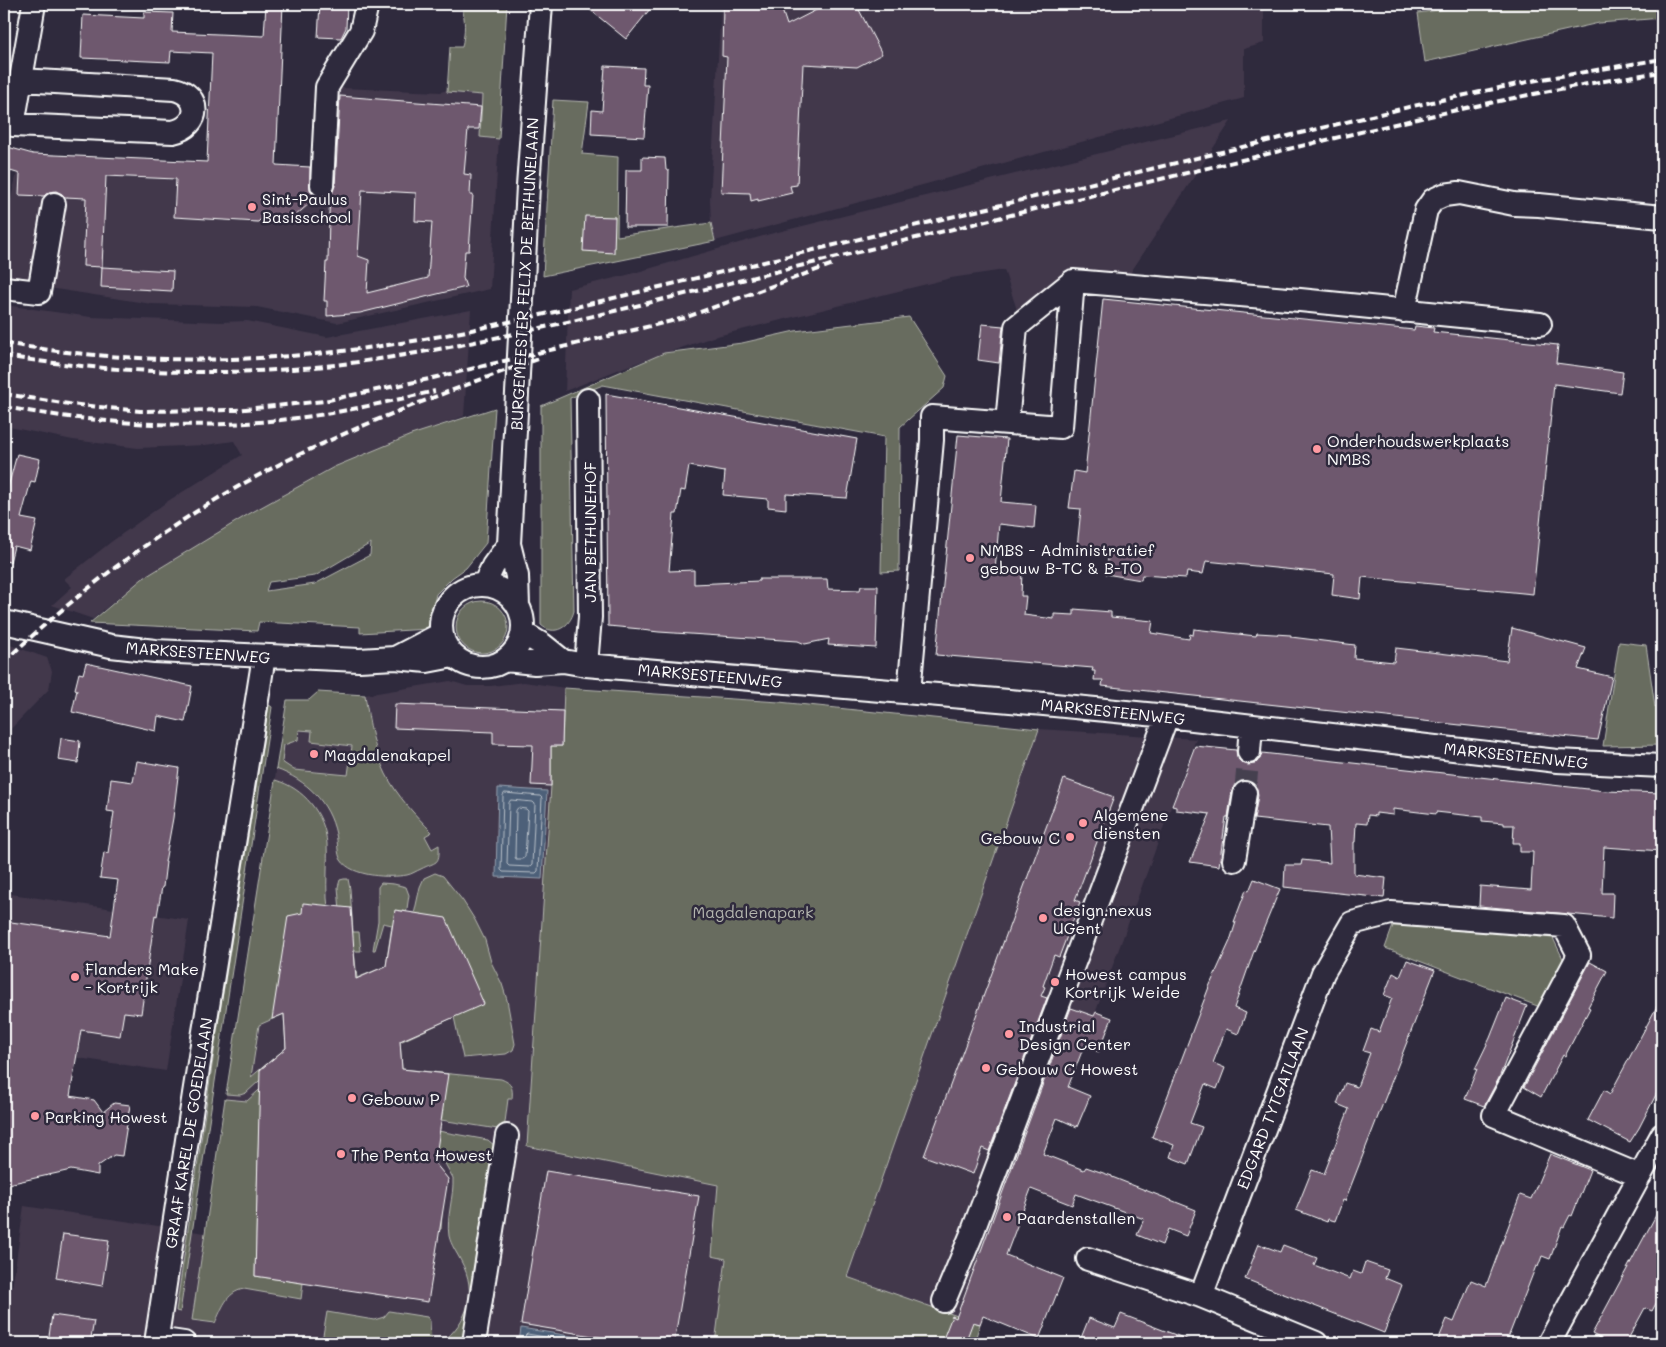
<svg xmlns="http://www.w3.org/2000/svg" width="1666" height="1347" font-family="Mali,sans-serif">
<rect width="100%" height="100%" fill="#2f2a3d"/>
<filter id="ink" filterUnits="userSpaceOnUse"><feTurbulence type="fractalNoise" baseFrequency=".02" numOctaves="2"/><feDisplacementMap in="SourceGraphic" scale="10" xChannelSelector="R" yChannelSelector="G"/><feConvolveMatrix kernelMatrix="1 2 1 2 8 2 1 2 1" color-interpolation-filters="sRGB"/></filter>
<g filter="url(#ink)">
<!-- built -->
<path fill="#42384c" d="M721,4H1264V43L1244,49V98L715,241L711,223L710,200Z
M503,70L490,289L337,323L257,307L152,304L4,281V228L17,173L311,185L316,87L441,92Z
M1231,121L1117,293L1074,296L1017,310L1004,270L951,278L713,337L625,367L565,391L569,289L627,275L770,234Z
M4,305L91,317L221,322L247,321L327,337L471,310L464,416L364,455L119,597L93,619L52,605L72,587L64,579L111,542L168,501L242,455L234,441L205,445L138,448L73,440L4,426Z
M7,644L47,658L52,671L49,689L4,736V646Z
M450,681L467,686H491L524,682L565,688L779,702L1039,729L1196,739L974,1343H4V1288L12,1289L24,1206L205,1233L287,700H309L318,692L365,695Z
M4,893L189,920L166,1071L4,1047Z"/>
<!-- green -->
<path fill="#686c5f" stroke="#b4b6af" fill-rule="evenodd" d="M461,4H507L499,139L480,137L482,95L447,92L450,47H462C465,32 466,19 461,4Z
M1479,4H1662V18L1599,23L1425,62L1418,13Z
M553,100L589,102L582,154L618,157L617,236L711,223L715,241L543,276Z
M909,317L947,376L944,388L900,427L899,571L881,572L884,437L603,385L570,398L574,611C570,627 554,637 541,625V406L664,353L742,343L795,331Z
M495,408L486,543L466,568L452,578L436,594L428,629L360,633V627L259,622L257,631L90,623L142,579L247,515L334,467L411,435ZM371,543L370,555L315,584L266,591L269,582L315,576Z
M456 627a26 26 0 1 1 52 0a26 26 0 1 1-52 0Z
M1619,642L1646,645L1655,707L1662,703V745L1603,746Z
M564,688L779,702L1039,729L847,1277L980,1324L974,1343H715L726,1259L712,1256L718,1185L527,1146L551,786V746H562Z
M318,692L365,695C369,722 374,750 386,774C397,796 415,815 432,832L425,836L432,849L439,845C440,866 436,861 421,869C416,871 412,874 407,875C390,878 352,877 341,860C337,854 338,842 336,834C329,802 307,780 276,769L287,700H309ZM299,730L312,731L311,741L352,746L348,775L294,770L282,762L284,745L298,740Z
M269,705L272,707L180,1312L176,1311L219,1018Z
M275,780C304,788 325,814 327,844C328,862 326,880 327,898C330,930 334,962 337,994L271,1070L246,1093L240,1095L226,1094ZM284,1014L286,1048L251,1077L259,1025Z
M435,873L443,876L463,901L475,920L485,940L491,962L502,984L507,1000L515,1044L513,1050L506,1054L463,1058L454,1017L400,1042L402,1069L501,1079C512,1083 513,1088 512,1099H508L504,1130L441,1120L427,1129L488,1140L495,1146L468,1343H441C468,1322 478,1292 461,1261C457,1253 451,1245 449,1236C446,1217 454,1197 453,1178L384,1052L420,887L424,878Z
M344,879H348L350,889L353,932H359L361,951H354L357,978L386,966L392,925L383,923L375,950H373L378,921V887L381,883L394,884L406,887L409,895L404,929L370,1044L340,911L338,887L340,880Z
M1394,923L1553,938L1565,963L1540,1007L1385,948Z
M268,1082L444,1183L441,1229L430,1233L259,1122L255,1276L303,1283L301,1299L244,1289C226,1292 222,1309 215,1323L192,1320L225,1099L247,1101Z
M389,1311L427,1317L430,1321L431,1343H334L322,1341L327,1312L374,1320L384,1317Z"/>
<!-- water -->
<path fill="#4e6179" stroke="#95a0af" d="M498,788L547,791L542,879L496,877Z
M521,1328L577,1337L576,1343H519Z"/>
<g fill="none" stroke-linecap="round" stroke-linejoin="round">
<!-- shore -->
<path stroke="#b8c0c9" stroke-width="1" d="M505,793L540,796L542,798L538,871L536,873L503,872L501,870L503,796Z
M511,800L533,802L535,804L532,865L530,867L509,866L507,864L509,803Z
M518,808L526,809L528,811L525,857L522,859H516L515,857L516,811Z
M524,1343L525,1336L527,1334L570,1341L572,1343"/>
</g>
<!-- building -->
<path fill="#6e596e" stroke="#fff" fill-rule="evenodd" d="M266,4H283L276,165L310,167V191L317,197L287,223L280,216L272,223L265,215L258,222L174,217L176,179L106,176L102,267L83,266L86,198L65,197L62,194L56,191L49,192L44,196L19,195L20,174L4,169V146L33,154L207,162L212,53L171,51L170,62L81,58L83,15L144,18V12L173,13L172,32L264,36Z
M320,4H347L346,28L341,38L318,37Z
M583,4H654L626,39Z
M723,4H780L787,25L828,4H856L882,54L857,67L803,64L797,185L790,186L792,193L758,201V199L751,201L750,193L721,192L727,57L722,56Z
M605,66L644,68L643,85H648L644,137L591,134L592,110L602,111Z
M340,96L481,107L479,129H468L464,174L471,175L470,195H473L469,251H465L463,278L466,287L360,313L327,316V301H324L326,262H328L329,214L330,195L335,186ZM362,190L416,193L415,221L432,222L428,278L367,293L369,260L358,256Z
M642,157L665,158L666,170L669,171L668,227H625L626,170H642Z
M585,216L615,217L614,253L583,251Z
M102,267L173,271L172,291L101,287Z
M1103,299L1414,330L1415,326L1434,328L1433,332L1558,345L1556,363L1623,372L1620,393L1554,384L1533,594L1362,577L1360,599L1332,595L1334,574L1206,561L1203,574L1187,572L1186,578L1142,575L1141,580L1106,574L1109,551H1103V549L1077,548L1081,509L1069,508L1074,471L1085,473Z
M982,324L1003,326L999,363L978,360Z
M606,394L857,439L847,498L786,494V509L768,507V499L723,495L725,472L689,466L685,491L681,490L677,514H674L669,571L694,570V584L759,581V579H827L828,589L860,590L861,586H878L876,648L828,645L829,639L805,644L798,641L659,632L641,630V629L608,626Z
M958,435L1007,439L1001,502L1036,505L1034,528L999,524L995,571L1022,572L1021,596H1026L1024,615L1054,619V614L1074,615V609L1111,612V617L1153,621L1151,633L1189,639L1190,634L1193,635L1194,629L1256,636L1257,633L1291,635V637L1355,645L1354,658L1394,662L1396,648L1507,661L1512,628L1586,648L1578,669L1612,677L1598,740L1102,686L1103,680H1094L1095,671H1092L1093,668L936,655Z
M17,454L40,459L35,482L31,481L21,518L37,521L30,550L14,546L10,562L4,561V502Z
M86,663L192,686L185,722L158,716L156,731L72,712L77,690L75,689L79,673L83,674Z
M395,704L563,711L562,746H551V786L531,785L533,745L493,744V732L394,728Z
M61,738L80,741L78,763L58,760Z
M1195,746L1236,750L1237,758L1242,763L1248,765L1255,764L1260,759L1262,753L1606,791L1662,793V851L1604,847L1602,893H1613L1612,918L1479,906L1480,886L1531,890L1533,852H1520V843H1513L1514,825H1504V823L1482,821V817L1436,812V814L1393,809V815L1376,813V816L1368,815L1367,824L1356,823L1355,842H1354V874L1386,878L1384,898L1284,887L1285,865H1301L1302,860L1330,863L1328,827L1254,819L1258,795L1257,789L1253,783L1248,780L1241,781L1235,784L1232,791L1228,817H1226L1219,866L1190,862L1210,814L1176,810V807L1172,806Z
M137,761L179,768L173,818L165,862H166L163,887H162L157,916L155,915L141,1014L124,1012L120,1036L81,1030L70,1096L94,1100L103,1112L114,1103L130,1105L122,1156L114,1155L98,1166V1175L71,1170L4,1185V921L110,936L118,880L100,878L104,852L108,853L114,812L107,811L111,779L133,782Z
M1064,779L1114,797L1075,900L1080,902L1059,957L1054,955L1043,986L1045,987L1041,996L1047,998L989,1151L982,1148L973,1174L924,1156Z
M1254,879L1280,889L1253,954L1234,1008L1246,1013L1238,1034L1226,1029L1213,1063L1225,1068L1217,1089L1205,1084L1190,1123L1202,1127L1188,1164L1170,1157L1174,1145L1152,1137L1209,987L1230,941L1236,922H1234L1246,890L1249,891Z
M303,903L351,908L356,979L386,966L395,910L446,918L484,1004L400,1041L402,1069L448,1074L435,1163L448,1179L428,1302L255,1276L260,1070L286,1048L284,1014L272,1019L288,916L302,913Z
M1407,960L1435,970L1345,1201L1343,1200L1335,1221L1328,1219L1327,1222L1296,1210L1312,1170L1324,1174L1349,1109L1337,1104L1345,1083L1357,1087L1370,1053L1363,1051L1371,1029L1379,1032L1392,998L1384,995L1393,973L1400,977Z
M1590,962L1607,971L1588,1007L1590,1008L1565,1056L1563,1055L1541,1097L1524,1087Z
M1662,997V1083L1639,1128L1630,1142L1588,1120L1604,1090L1610,1094Z
M1506,998L1527,1006L1499,1078L1484,1106L1465,1099L1477,1069H1475L1490,1038Z
M1071,1008L1094,1016L1096,1012L1112,1018L1099,1052L1084,1046L1068,1087L1090,1096L1077,1127L1057,1118L1043,1154L1084,1170L1086,1167L1112,1176V1177L1196,1210L1186,1236L1168,1229L1162,1245L1137,1235L1144,1219L1076,1194L1072,1205L1031,1189L1006,1255L1063,1278L1039,1339L983,1316L980,1324L973,1322L965,1343H954L943,1339L952,1316L956,1318Z
M1550,1154L1590,1170L1572,1216L1570,1215L1564,1227L1562,1226L1550,1259L1542,1256L1538,1267L1536,1266L1506,1343H1437L1447,1319L1454,1322L1471,1280L1486,1286L1520,1195L1531,1199Z
M546,1171L699,1196L674,1343H638L622,1340V1343H604L605,1338L521,1324Z
M1662,1204V1292L1652,1311L1645,1308L1626,1343H1609L1592,1334Z
M63,1234L109,1240L102,1286L56,1278Z
M1259,1244L1280,1252L1283,1245L1317,1258L1314,1265L1350,1279L1353,1271L1361,1274L1365,1262L1388,1270L1385,1278L1402,1285L1384,1333L1245,1279Z
M1121,1314L1194,1342V1343H1079L1089,1318L1115,1328Z
M52,1315L94,1321L90,1343H48Z"/>
<g fill="none" stroke-linecap="round" stroke-linejoin="round">
<!-- minor-tunnel -->
<path stroke="#443f50" stroke-width="22" stroke-dasharray="22 11" stroke-linecap="butt" d="M1245,793L1249,752"/>
<!-- minor casing -->
<g stroke="#fff" stroke-width="26">
<path id="minor" d="M21,80L174,89C202,95 201,126 173,132L13,125L34,4
M322,185L327,87L361,31L367,4
M4,288L39,292L54,204
M1404,311L1426,210L1433,200L1444,195L1459,193L1514,204L1539,205L1662,217
M1007,423L1016,327L1073,281L1300,300L1540,324
M441 626a41 41 0 1 1 82 0a41 41 0 1 1-82 0Z
M484,585L493,566L509,544
M518,606L517,576L509,544L528,186L541,4
M4,622L111,646L155,651L359,660L395,658L427,661L453,656
M523,633L543,645L563,661
M395,658L441,634
M505,660L535,663L563,661L586,665L1044,704L1167,716L1557,761L1662,766
M586,665L590,617L588,400
M909,692L932,440V417L1061,427L1073,281
M1249,752L1251,726
M1234,860L1245,793
M1088,1259L1201,1296L1316,1343
M1201,1296L1323,973L1352,923L1391,913L1564,926L1579,955L1494,1115L1640,1176
M944,1301L971,1236L1167,716
M157,1339L184,1343
M156,1343L194,1094L264,656
M474,1343L507,1136
M1549,1343L1662,1135"/>
</g>
<!-- minor -->
<use href="#minor" stroke="#2f2a3d" stroke-width="22"/>
<!-- rail -->
<path stroke="#fff" stroke-width="4" stroke-dasharray="8 4" stroke-linecap="butt" d="M4,343C136,366 269,364 401,343C457,334 513,321 568,309L1413,106L1537,80L1662,59
M4,356C99,371 195,376 292,369C371,363 449,348 527,331C610,313 692,292 775,272C937,233 1100,193 1263,155C1395,124 1528,91 1662,72
M4,394L69,404L140,411L236,410L324,401L429,379L684,318L833,264
M4,407C104,425 204,431 305,417C349,411 392,401 435,391
M4,662C94,576 199,501 313,448C386,414 462,386 538,359"/>
</g>
</g>
<!-- markers -->
<g fill="#ff9aa2" stroke="#2f2a3d" stroke-width="2">
<circle cx="252" cy="207" r="5"/>
<circle cx="1317" cy="449" r="5"/>
<circle cx="970" cy="558" r="5"/>
<circle cx="314" cy="754" r="5"/>
<circle cx="1083" cy="823" r="5"/>
<circle cx="1070" cy="837" r="5"/>
<circle cx="1043" cy="918" r="5"/>
<circle cx="75" cy="977" r="5"/>
<circle cx="1055" cy="982" r="5"/>
<circle cx="1009" cy="1034" r="5"/>
<circle cx="986" cy="1068" r="5"/>
<circle cx="352" cy="1098" r="5"/>
<circle cx="35" cy="1116" r="5"/>
<circle cx="341" cy="1154" r="5"/>
<circle cx="1007" cy="1217" r="5"/>
</g>
<g text-anchor="middle" dominant-baseline="central" stroke-width="5" stroke-linejoin="round" paint-order="stroke">
<!-- poi labels -->
<g font-size="16" fill="#fff" stroke="#2f2a3d" text-anchor="start">
<text x="262" y="198">Sint-Paulus<tspan x="262" dy="18">Basisschool</tspan></text>
<text x="1327" y="440">Onderhoudswerkplaats<tspan x="1327" dy="18">NMBS</tspan></text>
<text x="980" y="549">NMBS - Administratief<tspan x="980" dy="18">gebouw B-TC &amp; B-TO</tspan></text>
<text x="324" y="754">Magdalenakapel</text>
<text x="1093" y="814">Algemene<tspan x="1093" dy="18">diensten</tspan></text>
<text x="1060" y="837" text-anchor="end">Gebouw C</text>
<text x="1053" y="909">design.nexus<tspan x="1053" dy="18">UGent</tspan></text>
<text x="85" y="968">Flanders Make<tspan x="85" dy="18">- Kortrijk</tspan></text>
<text x="1065" y="973">Howest campus<tspan x="1065" dy="18">Kortrijk Weide</tspan></text>
<text x="1019" y="1025">Industrial<tspan x="1019" dy="18">Design Center</tspan></text>
<text x="996" y="1068">Gebouw C Howest</text>
<text x="362" y="1098">Gebouw P</text>
<text x="45" y="1116">Parking Howest</text>
<text x="351" y="1154">The Penta Howest</text>
<text x="1017" y="1217">Paardenstallen</text>
</g>
<!-- street labels -->
<g font-size="16" fill="#fff" stroke="#2f2a3d">
<text transform="translate(524 274) rotate(-87)">BURGEMEESTER FELIX DE BETHUNELAAN</text>
<text transform="translate(589 532) rotate(-90)">JAN BETHUNEHOF</text>
<text transform="translate(198 652) rotate(4)">MARKSESTEENWEG</text>
<text transform="translate(710 675) rotate(5)">MARKSESTEENWEG</text>
<text transform="translate(1113 711) rotate(6)">MARKSESTEENWEG</text>
<text transform="translate(1516 755) rotate(6)">MARKSESTEENWEG</text>
<text transform="translate(1272 1108) rotate(-69)">EDGARD TYTGATLAAN</text>
<text transform="translate(188 1133) rotate(-81)">GRAAF KAREL DE GOEDELAAN</text>
</g>
<!-- park labels -->
<g font-size="16" fill="#b4b6af" stroke="#2f2a3d">
<text x="753" y="911">Magdalenapark</text>
</g>
</g>
<!-- margin -->
<rect width="1666" height="1347" fill="none" stroke="#2f2a3d" stroke-width="20"/>
<rect x="10" y="10" width="1646" height="1327" fill="none" stroke="#fff" stroke-width="2" filter="url(#ink)"/>
</svg>
